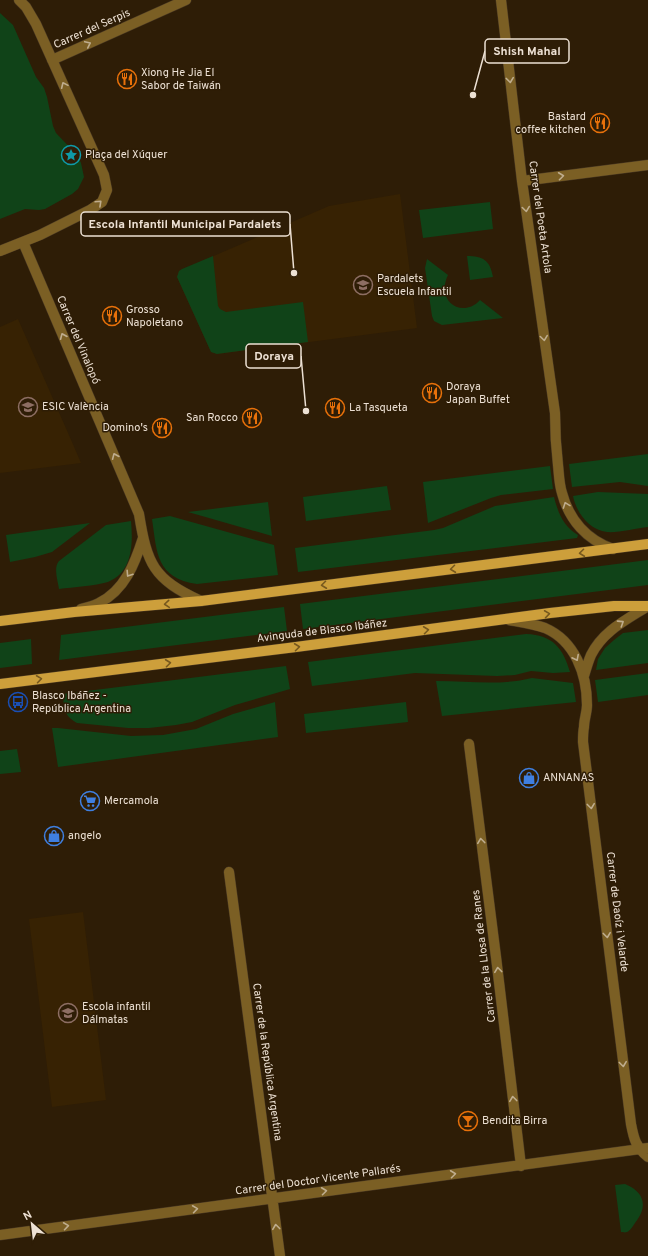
<svg xmlns="http://www.w3.org/2000/svg" width="648" height="1256" font-family="Overpass,sans-serif">
<rect width="100%" height="100%" fill="#2e1d06"/>
<!-- built -->
<path fill="#372203" d="M400,194L417,328L217,354L211,352L177,277L179,271L329,206Z
M18,319L72,442L81,463L0,473V327Z
M83,912L106,1100L52,1107L29,919Z"/>
<!-- green -->
<path fill="#104318" d="M0,13L13,25L36,77L44,88L47,97L53,126L56,133L77,155L81,163L84,177L78,189L72,194L45,209L39,210L25,209L0,219Z
M490,202L493,229L423,238L419,210Z
M213,256L218,306L220,309L226,312L303,302L308,342L217,354L211,352L177,277L179,271L182,269Z
M467,256C483,256 490,260 493,277L470,280Z
M427,259L448,275C435,302 463,319 480,300L503,318L442,325L434,321L432,316L425,268Z
M648,454V486L620,482L572,487L569,464Z
M550,466L553,489L501,495L491,498L428,523L423,482Z
M387,486L391,510L306,521L303,497Z
M598,492L648,494V527C637,528 618,533 607,532C589,530 576,512 573,496Z
M554,497C558,513 564,527 578,535L577,538L298,572L295,548L434,530L443,528L495,506Z
M268,502L272,536L188,512Z
M170,516L274,545L278,575L197,584C156,578 157,553 152,519Z
M131,521C133,543 133,572 108,582C95,586 73,587 59,589C58,581 53,568 59,561L106,525Z
M90,523L52,552L35,557L10,562L6,535Z
M648,560V585L303,629L300,604Z
M284,607L287,631L59,660L61,635Z
M648,630V663L596,670L598,659L605,648L614,640L623,633Z
M526,634C553,635 563,648 570,672L553,673L531,671L515,675L497,676L415,673L312,686L308,662Z
M31,639L32,664L0,668V643Z
M286,666L290,689L235,705L192,722L176,725L149,728H128L77,723C63,715 64,708 63,694Z
M648,673V695L598,702L595,680Z
M532,678L573,683L576,702L442,716L436,681C469,681 500,686 532,678Z
M275,702L278,737L58,767L52,728H58L131,736L163,735L196,729L233,714Z
M406,702L408,722L306,733L304,714Z
M17,749L21,772L0,774V751Z
M625,1184C645,1192 648,1207 635,1223C633,1226 630,1231 627,1232C624,1233 624,1232 621,1232L615,1185Z"/>
<g fill="none" stroke-linecap="round" stroke-linejoin="round">
<!-- street casing -->
<g stroke="#493823" stroke-width="11">
<path id="street" d="M501,0L522,181L555,413C555,431 556,448 558,465C559,474 559,484 562,493C569,520 587,540 613,549
M52,60L186,0
M522,181L648,165
M23,242L139,514C147,564 153,579 201,601
M0,251L40,235L90,210L102,202L107,190L104,175L36,24L26,7L19,0
M81,609C87,607 94,606 99,603C125,590 135,563 143,538
M509,620C520,622 534,624 545,628C575,641 587,674 587,705C587,713 584,719 584,727C583,732 583,737 583,742L631,1124C634,1140 636,1147 648,1157
M584,676C586,669 588,662 591,655C603,631 626,620 648,606
M469,744L496,957L521,1166
M229,872L280,1256
M0,1235L648,1148"/>
</g>
<!-- primary casing -->
<g stroke="#493823" stroke-width="11">
<path id="primary" d="M0,621L74,612L201,601L648,544
M0,684L296,647L550,613L614,606H648"/>
</g>
<!-- street -->
<use href="#street" stroke="#7b5f24" stroke-width="10"/>
<!-- primary -->
<use href="#primary" stroke="#cd9f3b" stroke-width="10"/>
</g>
<!-- one-way arrows -->
<defs><path id="oneway-chevron" d="M-2-3.5L2.5 0L-2 3.5" fill="none" stroke-width="1.6" stroke-linecap="round" stroke-linejoin="round"/></defs>
<g stroke="#bfad8e">
<use href="#oneway-chevron" transform="translate(88 44) rotate(-25)"/>
<use href="#oneway-chevron" transform="translate(510 80) rotate(83)"/>
<use href="#oneway-chevron" transform="translate(64 85) rotate(-114)"/>
<use href="#oneway-chevron" transform="translate(561 176) rotate(-7)"/>
<use href="#oneway-chevron" transform="translate(99 203) rotate(-43)"/>
<use href="#oneway-chevron" transform="translate(526 209) rotate(82)"/>
<use href="#oneway-chevron" transform="translate(63 336) rotate(-113)"/>
<use href="#oneway-chevron" transform="translate(544 338) rotate(82)"/>
<use href="#oneway-chevron" transform="translate(115 456) rotate(-113)"/>
<use href="#oneway-chevron" transform="translate(566 505) rotate(-110)"/>
<use href="#oneway-chevron" transform="translate(129 574) rotate(123)"/>
<use href="#oneway-chevron" transform="translate(621 623) rotate(-33)"/>
<use href="#oneway-chevron" transform="translate(576 658) rotate(63)"/>
<use href="#oneway-chevron" transform="translate(591 806) rotate(83)"/>
<use href="#oneway-chevron" transform="translate(481 841) rotate(-97)"/>
<use href="#oneway-chevron" transform="translate(607 935) rotate(83)"/>
<use href="#oneway-chevron" transform="translate(498 970) rotate(-97)"/>
<use href="#oneway-chevron" transform="translate(623 1064) rotate(83)"/>
<use href="#oneway-chevron" transform="translate(513 1099) rotate(-97)"/>
<use href="#oneway-chevron" transform="translate(453 1174) rotate(-7)"/>
<use href="#oneway-chevron" transform="translate(324 1191) rotate(-7)"/>
<use href="#oneway-chevron" transform="translate(195 1209) rotate(-8)"/>
<use href="#oneway-chevron" transform="translate(66 1226) rotate(-8)"/>
<use href="#oneway-chevron" transform="translate(276 1227) rotate(-97)"/>
</g>
<g stroke="#76581e">
<use href="#oneway-chevron" transform="translate(582 553) rotate(173)"/>
<use href="#oneway-chevron" transform="translate(453 569) rotate(173)"/>
<use href="#oneway-chevron" transform="translate(324 585) rotate(173)"/>
<use href="#oneway-chevron" transform="translate(167 604) rotate(175)"/>
<use href="#oneway-chevron" transform="translate(547 614) rotate(-8)"/>
<use href="#oneway-chevron" transform="translate(426 630) rotate(-7)"/>
<use href="#oneway-chevron" transform="translate(297 647) rotate(-7)"/>
<use href="#oneway-chevron" transform="translate(168 663) rotate(-7)"/>
<use href="#oneway-chevron" transform="translate(39 679) rotate(-8)"/>
</g>
<!-- icons -->
<defs>
<g id="restaurant-ring" transform="scale(1)"><circle r="9.5" fill="#2e1d06" stroke="#e8710a" stroke-width="1.5"/><path d="M-5-6h1v4h1v-4h1v4h1v-4h1v5L-1.5 .5V6h-2V.5L-5-1ZM5-6V6H3V1.5H1.5Q1.5-4 5-6Z" fill="#e8710a"/></g>
<g id="sight-ring" transform="scale(1)"><circle r="9.5" fill="#2e1d06" stroke="#0f9aa8" stroke-width="1.5"/><path d="M0-6L1.8-2.2L6-1.7L2.9 1.2L3.7 5.4L0 3.3L-3.7 5.4L-2.9 1.2L-6-1.7L-1.8-2.2Z" fill="#0f9aa8"/></g>
<g id="school-ring" transform="scale(1)"><circle r="9.5" fill="#2e1d06" stroke="#8d6e63" stroke-width="1.5"/><path d="M0-5L7-2L0 1L-7-2ZM-4 1L0 2.5L4 1V4Q0 6-4 4Z" fill="#8d6e63"/></g>
<g id="university-ring" transform="scale(1)"><circle r="9.5" fill="#2e1d06" stroke="#8d6e63" stroke-width="1.5"/><path d="M0-5L7-2L0 1L-7-2ZM-4 1L0 2.5L4 1V4Q0 6-4 4Z" fill="#8d6e63"/></g>
<g id="bus-ring" transform="scale(1)"><circle r="9.5" fill="#2e1d06" stroke="#1a4fb4" stroke-width="1.5"/><path d="M-5-6H5V4H4V6H2V4H-2V6H-4V4H-5ZM-3.5-4V0h7V-4ZM-3.5 1.2v1.5H-2V1.2ZM2 1.2v1.5H3.5V1.2Z" fill="#1a4fb4"/></g>
<g id="shop-ring" transform="scale(1)"><circle r="9.5" fill="#2e1d06" stroke="#3f7fe0" stroke-width="1.5"/><path d="M-5-2.5h2.3a2.7 3.5 0 0 1 5.4 0H5L5.5 6h-11ZM-1.5-2.5h3a1.5 2.3 0 0 0-3 0Z" fill="#3f7fe0"/></g>
<g id="supermarket-ring" transform="scale(1)"><circle r="9.5" fill="#2e1d06" stroke="#3f7fe0" stroke-width="1.5"/><path d="M-6-5.5h2.5l.6 2H6L4.5 2H-2.5L-4.4-4H-6ZM-1.5 3.2a1.3 1.3 0 1 0 .1 0ZM3 3.2a1.3 1.3 0 1 0 .1 0Z" fill="#3f7fe0"/></g>
<g id="bar-ring" transform="scale(1)"><circle r="9.5" fill="#2e1d06" stroke="#e8710a" stroke-width="1.5"/><path d="M-6-5H6L.8 .8V4.5H3.5V6h-7V4.5H-.8V.8Z" fill="#e8710a"/></g>
</defs>
<g fill-rule="evenodd">
<use href="#restaurant-ring" x="127" y="79"/>
<use href="#restaurant-ring" x="600" y="123"/>
<use href="#sight-ring" x="71" y="155"/>
<use href="#school-ring" x="363" y="285"/>
<use href="#restaurant-ring" x="112" y="316"/>
<use href="#restaurant-ring" x="432" y="393"/>
<use href="#university-ring" x="28" y="407"/>
<use href="#restaurant-ring" x="335" y="408"/>
<use href="#restaurant-ring" x="252" y="418"/>
<use href="#restaurant-ring" x="162" y="428"/>
<use href="#bus-ring" x="18" y="702"/>
<use href="#shop-ring" x="529" y="778"/>
<use href="#supermarket-ring" x="90" y="801"/>
<use href="#shop-ring" x="54" y="836"/>
<use href="#school-ring" x="68" y="1013"/>
<use href="#bar-ring" x="468" y="1121"/>
</g>
<g text-anchor="middle" dominant-baseline="central" stroke-width="3" stroke-linejoin="round" paint-order="stroke">
<!-- street labels -->
<g font-size="11" fill="#ede1d4" stroke="#2e1d06">
<text transform="translate(92 29) rotate(-24)">Carrer del Serpis</text>
<text transform="translate(540 217) rotate(82)">Carrer del Poeta Artola</text>
<text transform="translate(78 340) rotate(67)">Carrer del Vinalopó</text>
<text transform="translate(322 631) rotate(-7)">Avinguda de Blasco Ibáñez</text>
<text transform="translate(617 912) rotate(83)">Carrer de Daoíz i Velarde</text>
<text transform="translate(484 956) rotate(-97)">Carrer de la Llosa de Ranes</text>
<text transform="translate(267 1062) rotate(82)">Carrer de la República Argentina</text>
<text transform="translate(318 1180) rotate(-8)">Carrer del Doctor Vicente Pallarés</text>
</g>
<!-- poi labels -->
<g font-size="11" fill="#ede1d4" stroke="#2e1d06" text-anchor="start">
<text x="141" y="73">Xiong He Jia El<tspan x="141" dy="13">Sabor de Taiwán</tspan></text>
<text x="586" y="117" text-anchor="end">Bastard<tspan x="586" dy="13">coffee kitchen</tspan></text>
<text x="85" y="155">Plaça del Xúquer</text>
<text x="377" y="279">Pardalets<tspan x="377" dy="13">Escuela Infantil</tspan></text>
<text x="126" y="310">Grosso<tspan x="126" dy="13">Napoletano</tspan></text>
<text x="446" y="387">Doraya<tspan x="446" dy="13">Japan Buffet</tspan></text>
<text x="42" y="407">ESIC València</text>
<text x="349" y="408">La Tasqueta</text>
<text x="238" y="418" text-anchor="end">San Rocco</text>
<text x="148" y="428" text-anchor="end">Domino's</text>
<text x="32" y="696">Blasco Ibáñez -<tspan x="32" dy="13">República Argentina</tspan></text>
<text x="543" y="778">ANNANAS</text>
<text x="104" y="801">Mercamola</text>
<text x="68" y="836">angelo</text>
<text x="82" y="1007">Escola infantil<tspan x="82" dy="13">Dálmatas</tspan></text>
<text x="482" y="1121">Bendita Birra</text>
</g>
</g>
<!-- callouts -->
<path fill="none" stroke="#ede1d4" stroke-width="1.5" d="M473 95L485 51M294 273L290 224M306 411L301 356"/>
<g fill="#ede1d4" stroke="#2e1d06" stroke-width="1.5">
<circle cx="473" cy="95" r="4"/>
<circle cx="294" cy="273" r="4"/>
<circle cx="306" cy="411" r="4"/>
</g>
<g fill="#2e1d06" stroke="#ede1d4" stroke-width="1.5">
<rect x="485" y="39" width="84" height="24" rx="4"/>
<rect x="81" y="212" width="209" height="24" rx="4"/>
<rect x="246" y="344" width="55" height="24" rx="4"/>
</g>
<g font-size="12" text-anchor="middle" font-weight="bold" fill="#ede1d4">
<text x="527" y="55">Shish Mahal</text>
<text x="185" y="228">Escola Infantil Municipal Pardalets</text>
<text x="274" y="360">Doraya</text>
</g>
<!-- north arrow -->
<g transform="translate(32 1224) rotate(332)" stroke="#2e1d06" stroke-width="3" paint-order="stroke">
<path d="M0-3L7 15L0 10L-7 15Z" fill="#ede1d4"/>
<text y="-6" font-size="11" font-weight="bold" text-anchor="middle" fill="#ede1d4">N</text>
</g>
</svg>
